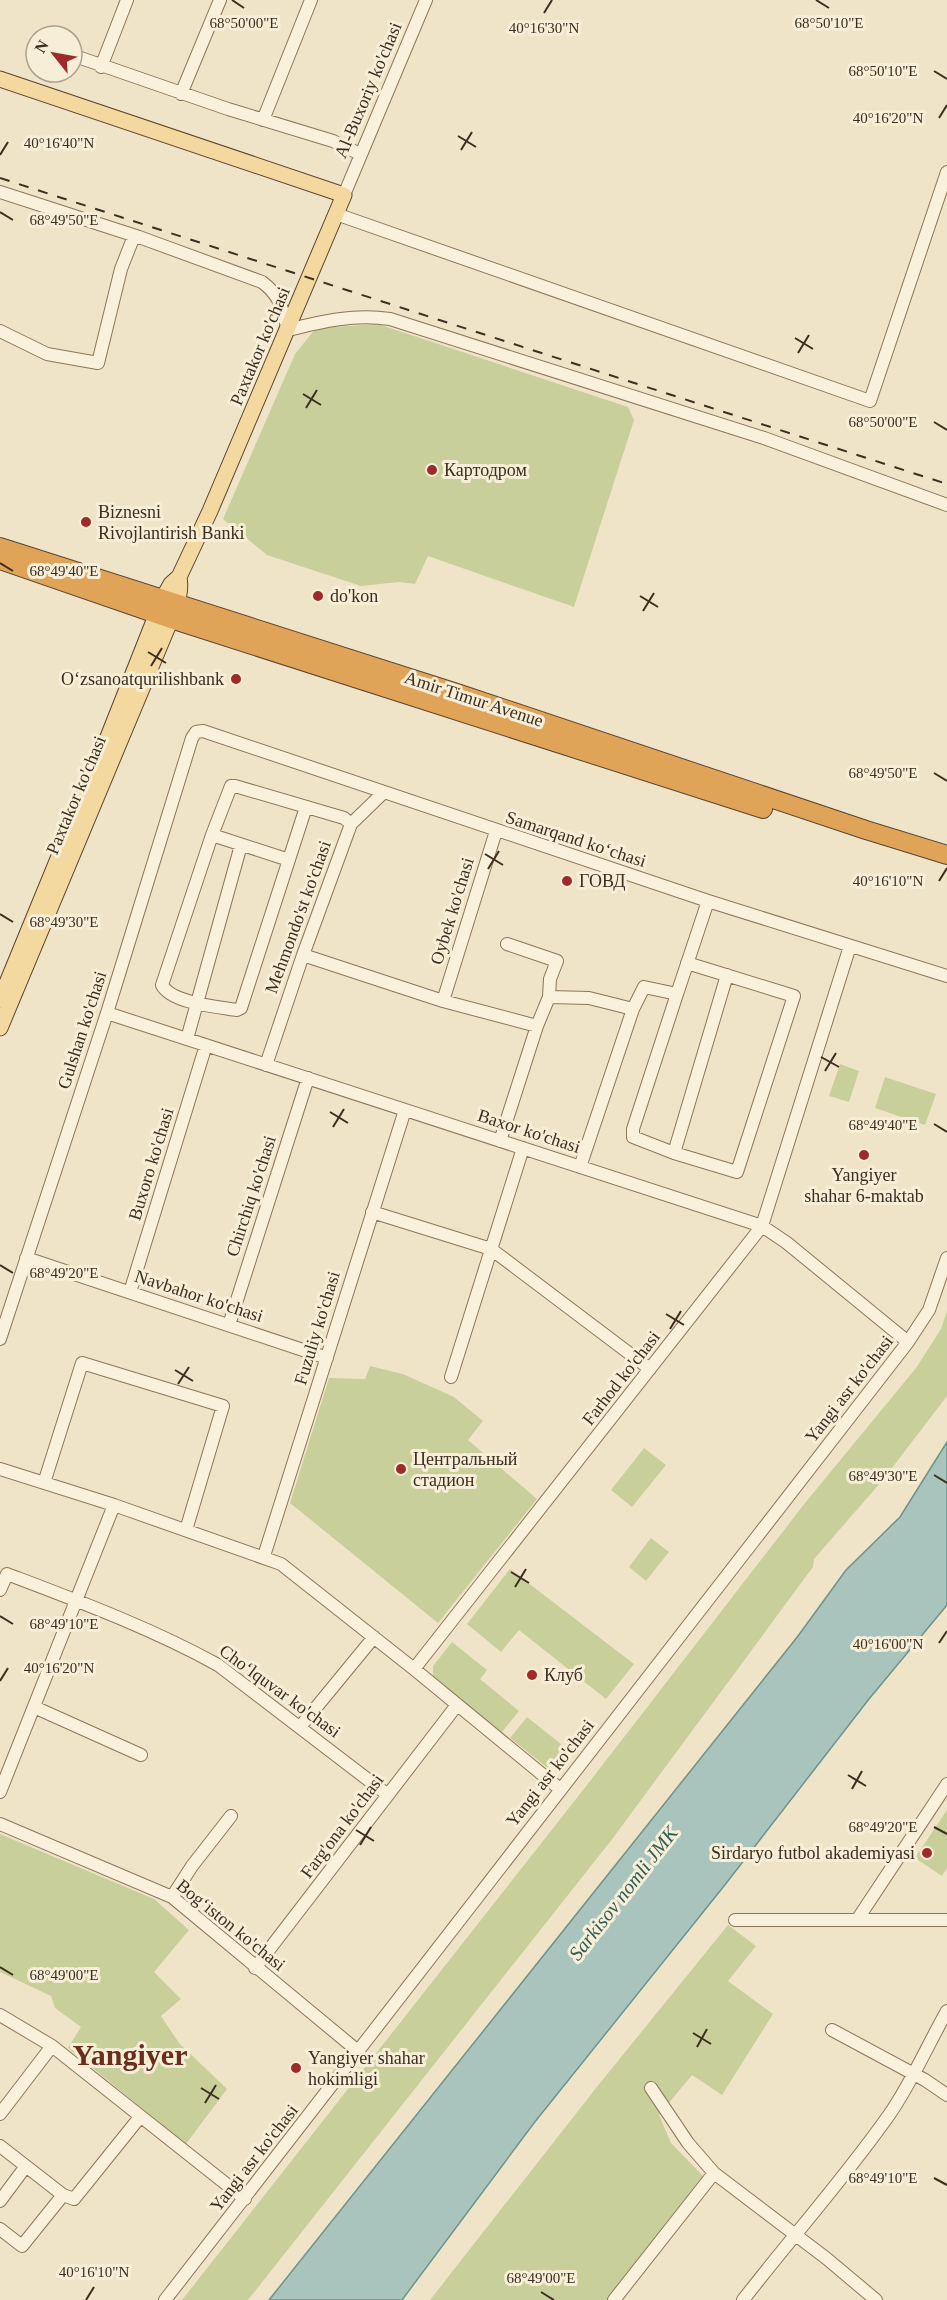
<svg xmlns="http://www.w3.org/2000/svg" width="947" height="2300" font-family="'Times New Roman',serif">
<rect width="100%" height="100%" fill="#f0e4c8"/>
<!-- green -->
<path fill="#c9cf9b" d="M378,324L628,407L634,420L574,607L428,556L415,584L399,582L361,586L267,555L223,519L295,354L316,328Z
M840,1064L859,1071L849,1102L829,1096Z
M885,1077L936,1094L925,1125L875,1108Z
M947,1311V1396L882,1481L814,1559L813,1567L613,1838L248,2300H182L587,1785L805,1503L916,1368L941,1329Z
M370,1366L403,1374L454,1397L483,1421L468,1440L537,1499L438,1623L290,1503L329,1378L365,1379Z
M644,1448L666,1465L632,1507L611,1490Z
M651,1538L669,1552L646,1581L629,1567Z
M510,1569L634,1664L606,1699L519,1630L501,1652L467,1624Z
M452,1642L487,1670L480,1679L519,1711L502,1732L433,1677V1666Z
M527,1717L566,1748L549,1769L510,1738Z
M947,1810V1868L942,1876L915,1858Z
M0,1834L154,1899L189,1930L154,1972L181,1999L161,2016L179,2043L227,2089L186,2144L68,2048L81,2027L55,2008L51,1996L0,1972Z
M728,1925L756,1946L728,1981L773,2014L722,2095L692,2075L659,2115L671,2143L703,2176L606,2300H430L596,2088Z"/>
<!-- water -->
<path fill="#a9c4bc" stroke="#6f938a" stroke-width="1.5" d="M947,1442V1605L869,1699L724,1886L534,2123L402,2300H269L798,1636L846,1570L900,1517Z"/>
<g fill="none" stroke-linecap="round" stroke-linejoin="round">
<!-- minor casing -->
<g stroke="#8d765c" stroke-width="14">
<path id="minor" d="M72,55L228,109L333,141L360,154
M101,67L127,0
M181,94L220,0
M263,120L311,0
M0,192L139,237L262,282C281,296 282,309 288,330C323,321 354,314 390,319L764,438L947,505
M344,195L426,0
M336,214L870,401L947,172
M0,331L47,354L98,363L121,269L134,236
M306,807L241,1008L237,1010C218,1007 171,1003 162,985L212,835L231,786H235L344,818L351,824
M212,835L289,860
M507,944L557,961L550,979L549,997L589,998L633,1009L644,987L677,994L708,901
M303,955L443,1001L537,1026
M677,994L633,1129V1137L674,1153L737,1172L794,996L687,963
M443,1001L496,831
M107,1013L762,1226L787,1243L908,1342
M187,1039L241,845
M266,1065L303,955L351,824L383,793
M500,1141L537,1026L549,997
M674,1153L727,975
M580,1167L633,1009
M372,1212L491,1249L650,1369
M26,1258L327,1358
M130,1292L206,1045
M229,1325L308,1078
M0,1339L107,1013L192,738L196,732L203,731L708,901L947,976
M451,1377L523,1148
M0,1469L114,1505L281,1564L414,1669L560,1789
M44,1483L82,1363L223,1406L186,1530
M264,1556L405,1110
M0,1590L7,1574C78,1601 151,1628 218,1665L388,1795
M414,1669L762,1226L850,946
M34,1707L141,1755
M300,1727L374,1637
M0,1792L114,1505
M0,1824L172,1897L359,2052
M172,1897L192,1866L231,1816
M735,1920H947
M857,1920L947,1784
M255,1968L457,1705
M0,2015L52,2046L245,2199
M832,2030L925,2080L947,2095
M651,2088L688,2143L714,2173L826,2258L876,2300
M0,2114L52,2046
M0,2146L63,2195L22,2246L0,2229
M63,2195L74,2199L140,2117
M0,2201L26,2166
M165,2300L908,1342L929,1310L947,1258
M614,2300L714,2173
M743,2300C791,2238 844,2179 889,2115C912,2082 927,2046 947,2011"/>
</g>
<!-- major casing -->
<g stroke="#5b4430" stroke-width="17">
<path id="major" d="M0,79L344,195L210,511L179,577L171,584L163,598L108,737L0,1000
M0,1028L171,619C176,604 182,593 179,577"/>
</g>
<!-- highway casing -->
<g stroke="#5b4430" stroke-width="20">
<path id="highway" d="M0,547L457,693L866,830L947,855
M0,560L171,619L763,809"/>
</g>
<!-- minor -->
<use href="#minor" stroke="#faf1dc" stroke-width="12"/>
<!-- major -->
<use href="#major" stroke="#f3d9a0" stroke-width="15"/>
<!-- highway -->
<use href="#highway" stroke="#e0a458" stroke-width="18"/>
<!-- rail -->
<path stroke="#3d2e20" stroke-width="2" stroke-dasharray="10 10" stroke-linecap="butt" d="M0,178L947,484"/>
</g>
<!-- ticks -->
<path fill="none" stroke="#3d2e20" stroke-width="2" d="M232,0L244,8M816,0L829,8M544,13L552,0M934,71L947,79M939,118L947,105M458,136L476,147M461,150L472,132M0,155L8,142M0,212L13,220M795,338L813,349M798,353L809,335M303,394L321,405M306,408L317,390M934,422L947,430M0,563L13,571M640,596L658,607M643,611L654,593M148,652L166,663M151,666L162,648M934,773L947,781M485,854L503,865M488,869L499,851M939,881L947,868M0,914L13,922M821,1057L839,1067M825,1071L836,1053M330,1112L348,1123M934,1124L947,1132M333,1127L344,1109M0,1265L13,1273M666,1314L684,1325M670,1329L681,1311M175,1370L193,1381M178,1384L189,1367M934,1475L947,1483M511,1572L529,1583M515,1587L526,1569M0,1616L13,1624M939,1643L947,1631M0,1681L8,1668M848,1775L866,1786M852,1789L862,1771M934,1827L947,1834M356,1830L374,1841M360,1845L371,1827M0,1967L13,1975M693,2033L711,2044M697,2047L707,2029M201,2088L219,2099M205,2103L216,2085M934,2178L947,2185M541,2292L554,2300M86,2300L94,2287"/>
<!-- markers -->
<g fill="#9e2a2b" stroke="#f7eed8" stroke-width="2">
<circle cx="432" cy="470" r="6"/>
<circle cx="86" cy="522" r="6"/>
<circle cx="318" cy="596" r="6"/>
<circle cx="236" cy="679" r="6"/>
<circle cx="567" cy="881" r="6"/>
<circle cx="864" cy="1155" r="6"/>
<circle cx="401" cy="1469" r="6"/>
<circle cx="532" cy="1675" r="6"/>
<circle cx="927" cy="1853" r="6"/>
<circle cx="296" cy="2068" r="6"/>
</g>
<g text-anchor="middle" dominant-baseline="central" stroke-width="6" stroke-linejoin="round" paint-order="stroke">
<!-- street labels -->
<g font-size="18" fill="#3d2e20" stroke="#f7eed8">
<text transform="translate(368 90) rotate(-67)">Al-Buxoriy ko'chasi</text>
<text transform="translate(260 346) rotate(-67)">Paxtakor ko'chasi</text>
<text transform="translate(474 699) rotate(18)">Amir Timur Avenue</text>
<text transform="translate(76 795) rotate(-67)">Paxtakor ko'chasi</text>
<text transform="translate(576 839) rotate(18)">Samarqand ko‘chasi</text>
<text transform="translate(452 911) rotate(-73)">Oybek ko'chasi</text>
<text transform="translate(298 917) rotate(-70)">Mehmondo'st ko'chasi</text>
<text transform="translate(82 1030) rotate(-72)">Gulshan ko'chasi</text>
<text transform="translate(529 1131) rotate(18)">Baxor ko'chasi</text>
<text transform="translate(151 1164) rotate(-73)">Buxoro ko'chasi</text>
<text transform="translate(251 1196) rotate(-72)">Chirchiq ko'chasi</text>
<text transform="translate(199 1296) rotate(18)">Navbahor ko'chasi</text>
<text transform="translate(317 1328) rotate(-73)">Fuzuliy ko'chasi</text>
<text transform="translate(621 1378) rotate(-52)">Farhod ko'chasi</text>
<text transform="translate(849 1389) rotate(-52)">Yangi asr ko'chasi</text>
<text transform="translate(280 1691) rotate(36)">Cho‘lquvar ko'chasi</text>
<text transform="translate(550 1773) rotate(-52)">Yangi asr ko'chasi</text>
<text transform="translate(342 1826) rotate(-53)">Farg'ona ko'chasi</text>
<text transform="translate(231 1925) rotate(39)">Bog‘iston ko'chasi</text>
<text transform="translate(254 2158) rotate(-52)">Yangi asr ko'chasi</text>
</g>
<!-- poi labels -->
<g font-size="18" fill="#3d2e20" stroke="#f7eed8" text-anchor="start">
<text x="444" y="470">Картодром</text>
<text x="98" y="512">Biznesni<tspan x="98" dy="21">Rivojlantirish Banki</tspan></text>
<text x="330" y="596">do'kon</text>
<text x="224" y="679" text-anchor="end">Oʻzsanoatqurilishbank</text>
<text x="579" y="881">ГОВД</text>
<text x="864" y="1175" text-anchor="middle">Yangiyer<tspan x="864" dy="21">shahar 6-maktab</tspan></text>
<text x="413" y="1459">Центральный<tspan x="413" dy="21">стадион</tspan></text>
<text x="544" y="1675">Клуб</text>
<text x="915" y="1853" text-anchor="end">Sirdaryo futbol akademiyasi</text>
<text x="308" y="2058">Yangiyer shahar<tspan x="308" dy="21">hokimligi</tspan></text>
</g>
<!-- water labels -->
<g font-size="20" font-style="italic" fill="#2f5d5a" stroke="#f7eed8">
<text transform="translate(623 1893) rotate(-52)">Sarkisov nomli JMK</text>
</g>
<!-- town labels -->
<g font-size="30" font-weight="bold" fill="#6b2e1e" stroke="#f7eed8">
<text x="130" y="2054">Yangiyer</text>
</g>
</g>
<g font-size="15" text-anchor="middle" fill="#3d2e20" stroke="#f7eed8" stroke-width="6" stroke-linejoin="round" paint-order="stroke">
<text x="244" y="28">68°50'00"E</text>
<text x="829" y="28">68°50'10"E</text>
<text x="544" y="33">40°16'30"N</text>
<text x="883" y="76">68°50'10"E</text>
<text x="888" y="123">40°16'20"N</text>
<text x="59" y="148">40°16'40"N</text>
<text x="64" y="225">68°49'50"E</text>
<text x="883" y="427">68°50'00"E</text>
<text x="64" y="576">68°49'40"E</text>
<text x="883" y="778">68°49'50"E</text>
<text x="888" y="886">40°16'10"N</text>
<text x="64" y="927">68°49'30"E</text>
<text x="883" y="1130">68°49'40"E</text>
<text x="64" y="1278">68°49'20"E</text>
<text x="883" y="1481">68°49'30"E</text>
<text x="64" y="1629">68°49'10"E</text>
<text x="888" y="1649">40°16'00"N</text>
<text x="59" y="1673">40°16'20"N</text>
<text x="883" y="1832">68°49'20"E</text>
<text x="64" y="1980">68°49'00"E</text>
<text x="883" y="2183">68°49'10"E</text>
<text x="94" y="2277">40°16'10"N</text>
<text x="541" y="2283">68°49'00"E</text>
</g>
<!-- north arrow -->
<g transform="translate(54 54) rotate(301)"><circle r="28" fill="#f7eed8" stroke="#ada18e" stroke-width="1.5"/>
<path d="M0-4.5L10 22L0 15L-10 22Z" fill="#9e2a2b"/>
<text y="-9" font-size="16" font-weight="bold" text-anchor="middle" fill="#3d2e20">N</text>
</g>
</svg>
